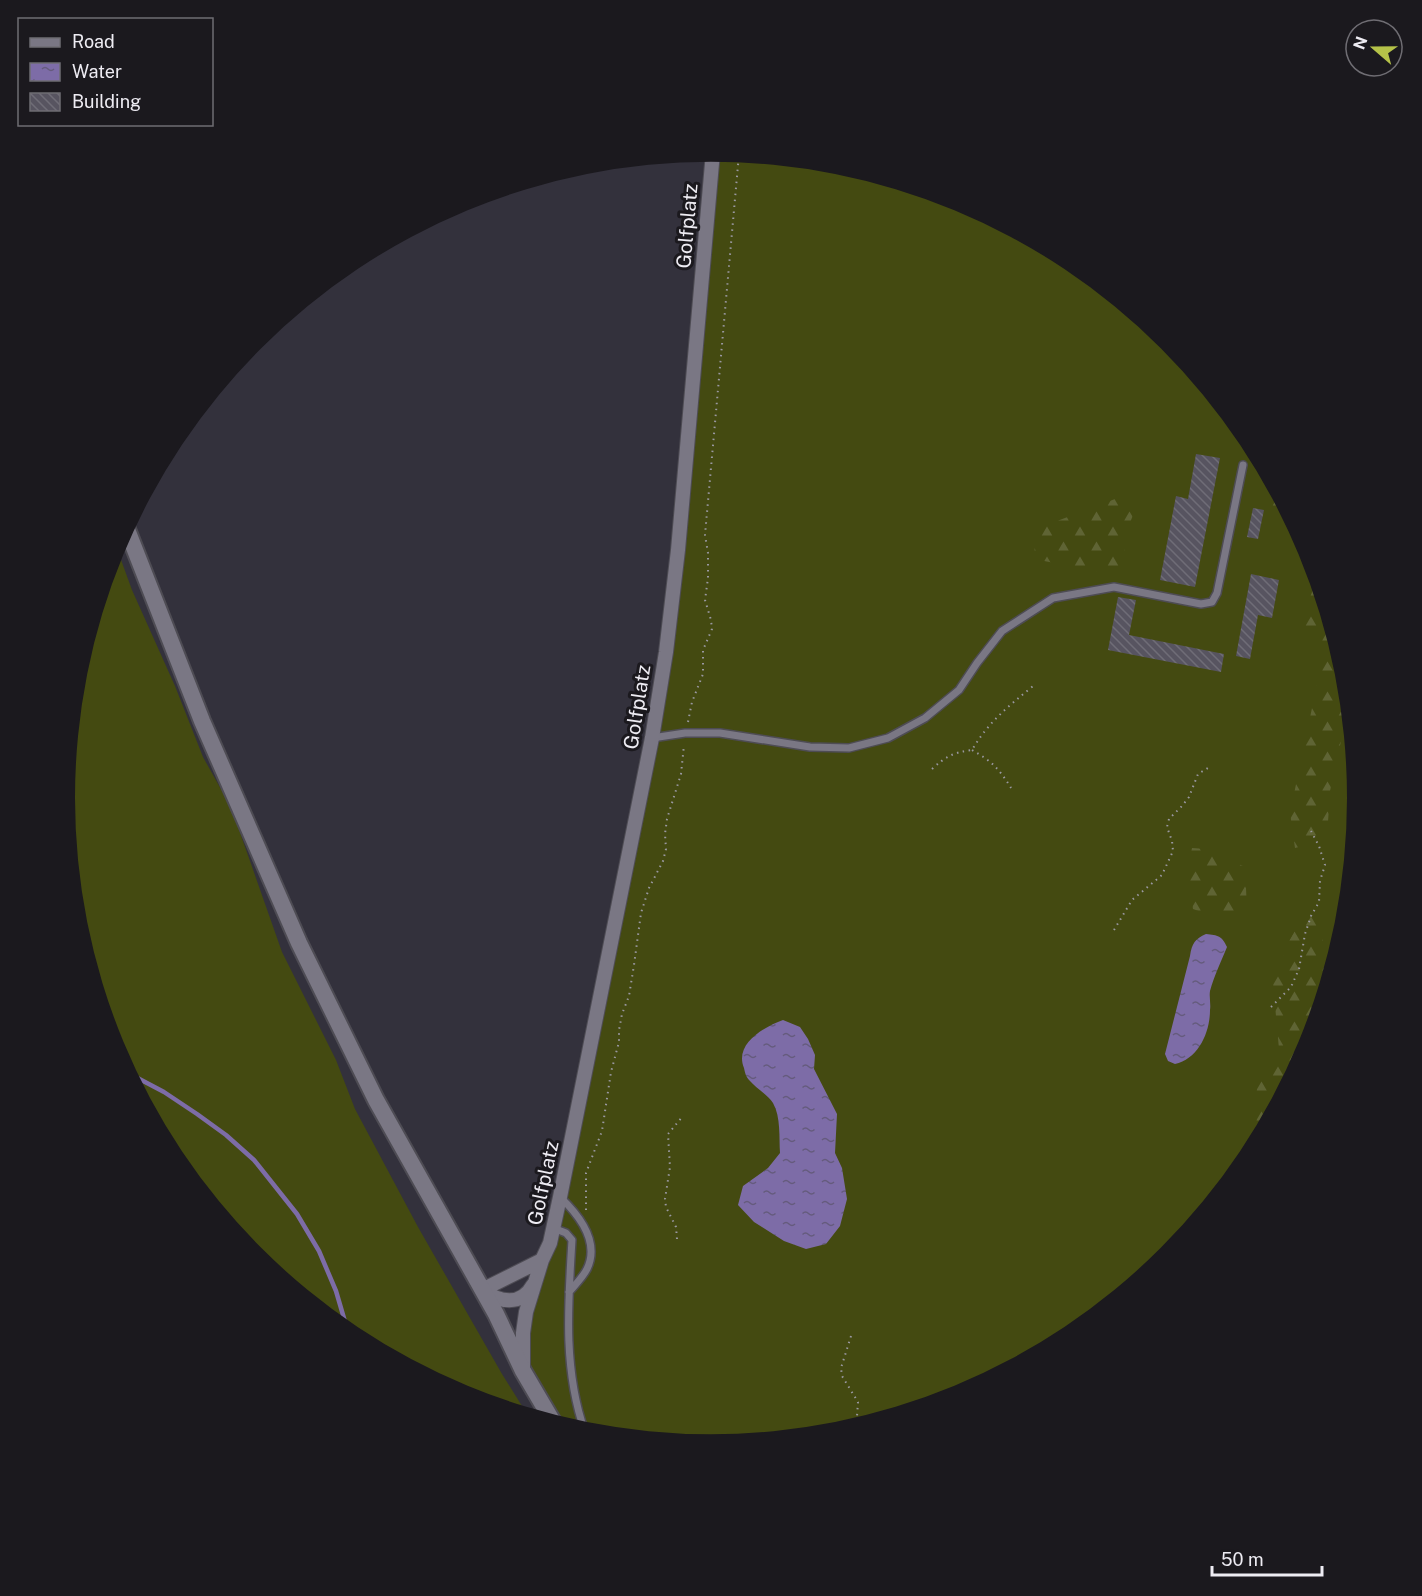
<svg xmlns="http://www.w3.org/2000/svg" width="1422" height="1596" font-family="'Public Sans',sans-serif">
<defs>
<pattern id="forest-firs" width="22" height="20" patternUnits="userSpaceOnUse" patternTransform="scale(1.5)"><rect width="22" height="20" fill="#444a11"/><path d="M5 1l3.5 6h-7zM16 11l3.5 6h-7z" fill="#5f6434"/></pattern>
<pattern id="water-ripples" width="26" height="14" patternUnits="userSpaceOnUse" patternTransform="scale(1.5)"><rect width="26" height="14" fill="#7d6ca7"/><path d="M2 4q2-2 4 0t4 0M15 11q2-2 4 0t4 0" fill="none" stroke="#655b7d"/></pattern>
<pattern id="building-back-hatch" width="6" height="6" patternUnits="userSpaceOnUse" patternTransform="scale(1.5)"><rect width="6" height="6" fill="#575460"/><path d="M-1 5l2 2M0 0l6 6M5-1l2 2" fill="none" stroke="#6f6d77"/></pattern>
</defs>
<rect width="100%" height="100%" fill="#33313c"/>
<!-- grass -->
<path fill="#444a11" d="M720,152L837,164L959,201L1070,261L1168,341L1249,439L1308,551L1345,672L1357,798L1345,924L1308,1046L1248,1157L1168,1255L1070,1336L958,1395L837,1432L711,1444L585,1432L565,1426L529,1363L530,1317L557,1237L620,935L659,739L684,549Z
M116,546L132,590L175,686L203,757L231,807L282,952L336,1060L355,1109L418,1227L502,1374L527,1414L463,1395L352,1335L254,1255L173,1157L114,1045L77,924L65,798L77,672Z"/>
<!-- forest -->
<path fill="url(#forest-firs)" d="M1272,482L1288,513L1271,511Z
M1144,488L1127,530L1121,576L1034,559L1036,529Z
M1317,579L1345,672L1348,699L1341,741L1330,791L1328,822L1318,842L1295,848L1290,813L1316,689L1318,644L1300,624Z
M1192,848L1206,849L1245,867L1247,910L1216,917L1193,909L1187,872Z
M1313,899L1324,945L1327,985L1308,1046L1256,1143L1257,1074L1279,1049L1273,983L1289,941Z"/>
<!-- water -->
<path fill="url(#water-ripples)" d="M1206,934C1218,935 1222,936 1227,947C1221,962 1214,976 1210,991C1209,997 1211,1004 1210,1010C1210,1033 1198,1059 1175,1064L1168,1061L1165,1054L1190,956C1192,943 1195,939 1206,934Z
M783,1020L800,1027L808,1039L815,1055L814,1069L837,1114L835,1153L842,1168L847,1199L840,1226L826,1244L806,1249L784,1241L754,1222L738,1205L743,1186L768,1168L780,1153C779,1138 781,1117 773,1103C768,1095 756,1088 750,1081C746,1077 745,1073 744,1068C734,1044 764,1027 783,1020Z"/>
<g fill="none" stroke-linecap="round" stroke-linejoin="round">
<!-- stream -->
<path stroke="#7d6ca7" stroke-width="4.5" d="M128,1073L164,1092L197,1114L226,1135L254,1160L297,1214L319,1251L336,1291L348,1332"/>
</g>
<!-- building -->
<path fill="url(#building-back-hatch)" d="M1196,454L1220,458L1195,587L1160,580L1176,496L1188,499Z
M1253,508L1264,510L1258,539L1247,537Z
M1251,574L1279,580L1272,618L1258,615L1250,659L1236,656Z
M1118,597L1136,600L1129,635L1224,654L1221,672L1108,650Z"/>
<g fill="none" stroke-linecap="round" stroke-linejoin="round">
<!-- service casing -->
<g stroke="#4e4c54" stroke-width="10">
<path id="service" d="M652,738L685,733H720L810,747L849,748L888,738L925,718L959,690L977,663L1002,631L1053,598L1114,587L1201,604L1212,602L1217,593L1243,465
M560,1197C579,1215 600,1242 587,1269C583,1277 575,1285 569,1292
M553,1228L566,1233L572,1240C568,1305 563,1370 585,1432"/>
</g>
<!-- minor casing -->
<g stroke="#4e4c54" stroke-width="16">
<path id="minor" d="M533,1285C521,1307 499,1302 482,1290L542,1260
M523,1369V1333L526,1312L542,1260L550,1243L560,1197L652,738L666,652L678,550L713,152"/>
</g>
<!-- tertiary casing -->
<g stroke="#4e4c54" stroke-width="20">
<path id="tertiary" d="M126,527L202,721L299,943L376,1100L496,1314L523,1371L553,1422"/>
</g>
<!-- path -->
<path stroke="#9a98a1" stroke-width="2" stroke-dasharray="1.5 4.5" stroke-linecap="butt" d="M1283,505H1284
M688,722L692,702L703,674V650L712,629L711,620L705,600L708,578V553L705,535L739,154
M972,750C992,761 1000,770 1011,788
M932,769C945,757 954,752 972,750C989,721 1008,707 1033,686
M1114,930L1132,900L1162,875L1173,851L1172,841L1167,827L1169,819L1182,806L1189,797L1198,774L1208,768
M1271,1007L1291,987L1299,969L1305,934L1311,916L1319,902L1320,881L1325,865L1319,846L1311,831
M586,1210V1173L602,1131L611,1072L619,1042V1030L622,1014L629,996L634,965L641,913L649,888L663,861L666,849L665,834L667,819L681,774L684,745
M677,1239L676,1227L666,1207L665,1199L670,1167L668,1134L683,1116
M851,1336L841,1368L842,1376L858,1402L857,1416L855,1427"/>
<!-- service -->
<use href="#service" stroke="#7a7784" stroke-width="7"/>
<!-- minor -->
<use href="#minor" stroke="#7a7784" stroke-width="14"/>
<!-- tertiary -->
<use href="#tertiary" stroke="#7a7784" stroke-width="16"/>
</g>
<g text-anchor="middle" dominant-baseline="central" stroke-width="6" stroke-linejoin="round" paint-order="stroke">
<!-- street labels -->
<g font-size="20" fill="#eeecf3" stroke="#1b191e">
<text transform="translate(687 226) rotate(-85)">Golfplatz</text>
<text transform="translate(637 707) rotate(-81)">Golfplatz</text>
<text transform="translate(543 1183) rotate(-78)">Golfplatz</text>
</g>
</g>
<!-- crop -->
<path d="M0 0H1422V1596H0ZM75 798a636 636 0 1 1 1272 0a636 636 0 1 1-1272 0Z" fill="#1b191e" fill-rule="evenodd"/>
<!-- legend -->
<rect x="18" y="18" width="195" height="108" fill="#1b191e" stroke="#6f6d73" stroke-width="1.5"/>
<rect x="30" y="38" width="30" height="9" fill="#7a7784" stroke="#6f6d73" stroke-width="1.5"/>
<text x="72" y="48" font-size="18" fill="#eeecf3">Road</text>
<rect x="30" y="63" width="30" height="18" fill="url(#water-ripples)" stroke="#6f6d73" stroke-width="1.5"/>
<text x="72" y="78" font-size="18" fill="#eeecf3">Water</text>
<rect x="30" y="93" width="30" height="18" fill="url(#building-back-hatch)" stroke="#6f6d73" stroke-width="1.5"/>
<text x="72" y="108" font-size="18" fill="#eeecf3">Building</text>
<!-- north arrow -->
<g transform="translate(1374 48) rotate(290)"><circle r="28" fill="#1b191e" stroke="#6f6d73" stroke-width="1.5"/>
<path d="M0-4.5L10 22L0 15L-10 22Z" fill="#b5c249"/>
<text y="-9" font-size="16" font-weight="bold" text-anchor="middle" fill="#eeecf3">N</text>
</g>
<!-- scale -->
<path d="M1212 1566v9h110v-9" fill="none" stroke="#eeecf3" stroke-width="3"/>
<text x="1221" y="1566" font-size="18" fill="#eeecf3" stroke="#1b191e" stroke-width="4.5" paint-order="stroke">50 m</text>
</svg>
